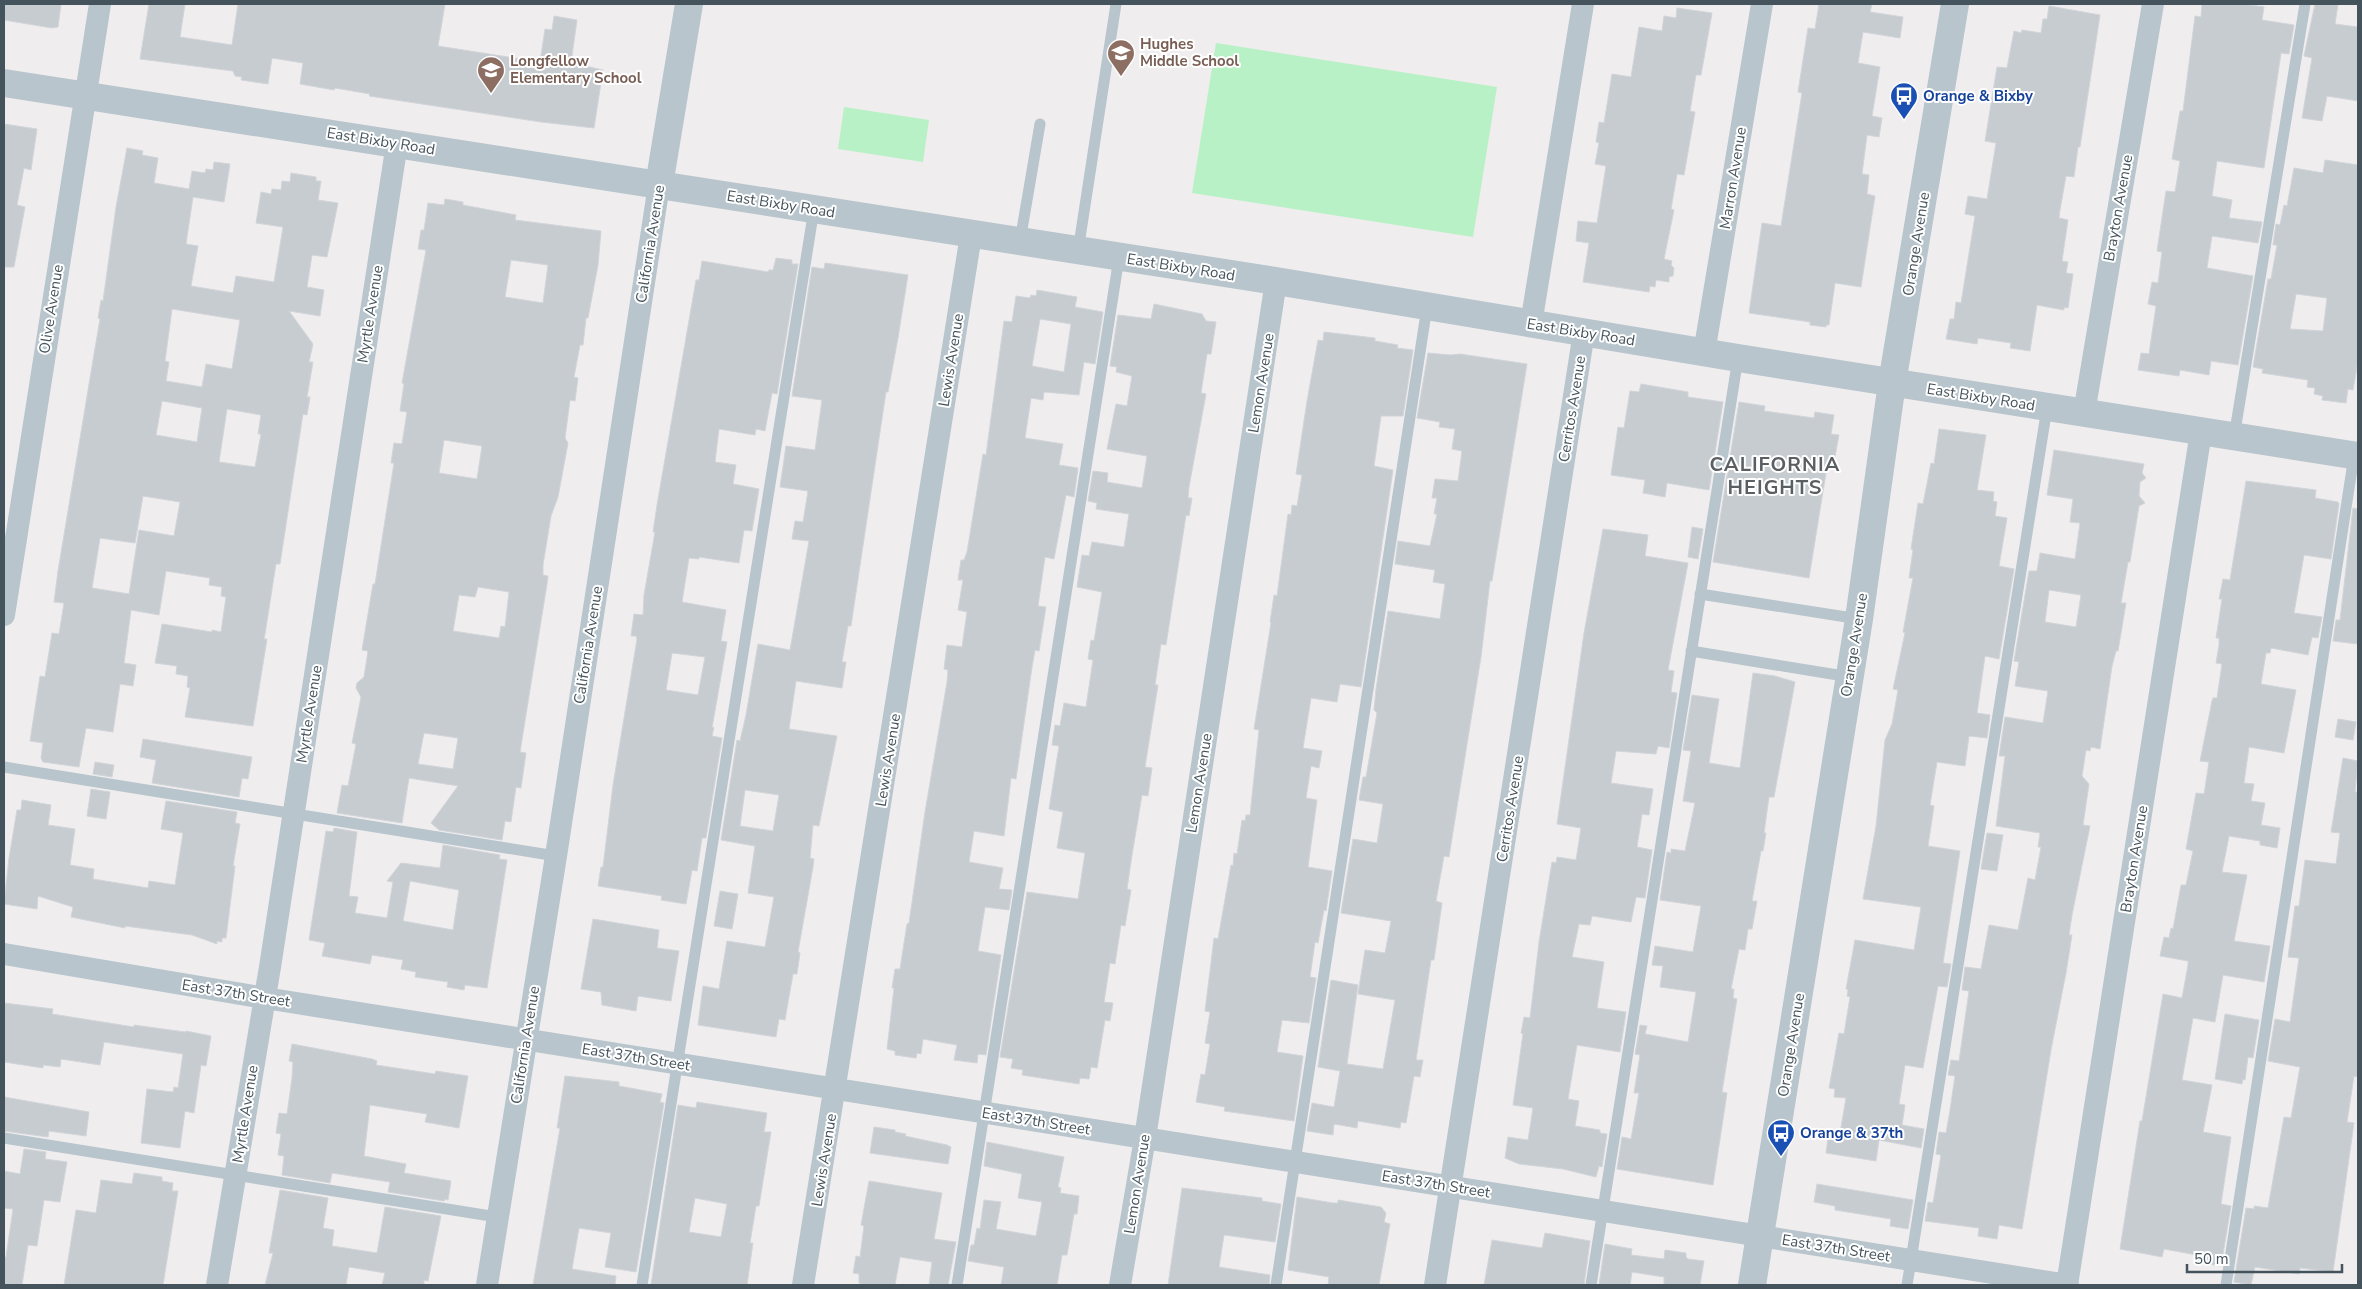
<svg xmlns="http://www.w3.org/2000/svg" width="2362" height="1289" font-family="'Nunito Sans',sans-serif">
<rect width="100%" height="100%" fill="#f0edee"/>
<!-- green -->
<path fill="#b8f1c5" d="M1216,43L1497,87L1473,237L1192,193Z
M844,107L929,120L923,162L838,149Z"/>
<!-- building -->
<path fill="#c7ccd1" stroke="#d1d5d9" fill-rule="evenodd" d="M4,4H61L58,27L52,28L4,20Z
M149,4H185L180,37L232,45L238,4H445L438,46L540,62L545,29L552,30L554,16L577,20L571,63L603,70L594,128L541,122L369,96L370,94L335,88L334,90L300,84L303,63L272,58L268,84L241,80L242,77L235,76L233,71L140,59Z
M1819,4H1872L1870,12L1903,17L1900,38L1863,32L1858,63L1880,67L1872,116L1882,118L1879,137L1867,135L1862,174L1869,175L1867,194L1875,196L1861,287L1835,283L1829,325H1826V327L1810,325V322L1749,313L1762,223L1781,226L1802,93L1798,92L1808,28L1815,29Z
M2202,4H2243L2264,7L2262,20L2294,25L2289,54L2281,53L2264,168L2217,161L2212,196L2232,200L2229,218L2262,222L2258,243L2212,236L2207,268L2253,276L2238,365L2211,361L2209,375L2180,370L2179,376L2138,370L2141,353L2149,354L2156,306L2148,304L2152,282L2158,283L2162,252L2157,251L2166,191L2175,192L2180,161L2172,159L2180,111H2183L2195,16L2201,17Z
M2315,4H2338L2335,24L2358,27V101L2327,96L2322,121L2302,118L2312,58L2304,56Z
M2049,6L2100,15L2080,147H2078L2074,177L2066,176L2060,210L2059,218L2068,220L2062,261L2068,262L2066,273L2073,274L2068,308L2064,307V310L2037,305L2030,351L2010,348L2011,343L1978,338L1977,344L1946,339L1950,319H1954L1956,302L1961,303L1975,216L1965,214L1968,196L1987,199L1996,143L1985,141L1997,67L2007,68L2014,31L2021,33L2022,30L2041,33L2043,19H2047Z
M1677,8L1712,13L1701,75H1696L1690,111L1695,112L1684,175L1677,174L1671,209L1674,210L1664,259L1672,261L1671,265L1674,268L1673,276L1669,277V282L1656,280L1655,287L1650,286L1649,292L1583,282L1589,243L1576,241L1578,221L1597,223L1606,166L1595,164L1599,143L1596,142L1599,122L1604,123L1612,74L1631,77L1639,27L1662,31L1664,16L1676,18Z
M4,124L37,129L31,170L24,168L17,205L25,207L14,267H4Z
M127,148L143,151L142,155L158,158L154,183L189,189L192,171L205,173L206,169L213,170L214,162L230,164L224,202L193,197L186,244L198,246L191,286L233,293L236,276L274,282L283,227L256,223L261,192L271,194L272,189L281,190L282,181L290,182L291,173L316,177V181H321L318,200L338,203L327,257L312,255L307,287L324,290L320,316L289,311L313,344L309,362H313L307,397H310L307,415L303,414L280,564H276L265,634L264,639H267L253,726L185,717L190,688L187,687L188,676L176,674L177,666L155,663L162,624L212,632V630L221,632L226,597L221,596L222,587L209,585L210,578L166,571L159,615L131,610L124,663L136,665L133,686L120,684L113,732L86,728L79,767L43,762L41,758L43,743L30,741L40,676L45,677L52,633L59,634L64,603L54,602L58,571L93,360L100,319L98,318L101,300L103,301L116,207ZM172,309L240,320L232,369L206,364L202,387L166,381L169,362L165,361ZM162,401L202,408L197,442L156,435ZM227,409L261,415L258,434H261L255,467L219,462ZM143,496L180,502L174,536L139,530L129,594L92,588L100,538L135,543Z
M2325,160L2358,165V361L2353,390L2348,389L2346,403L2322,400L2323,396L2314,394L2315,388L2307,387L2308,380L2262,373L2263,369L2253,367L2268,279H2271L2277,245H2273L2276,224L2280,225L2284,205L2287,206L2294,168L2323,173ZM2296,294L2327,298L2323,331L2290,329Z
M445,199L463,202V205L516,215L515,220L601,231L598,265L588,318H586L583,345H580L574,377L578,378L575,401L570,400L565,438L568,443L558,497L551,516L543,565V575L548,576L547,584L520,752L526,753L521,788L516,787L511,822L505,821L502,840L439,830L431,823L458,786L409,778L402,823L337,813L342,785L348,786L356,744L352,743L361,697L356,688L357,683L364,677L368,651L362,650L373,584H375L394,463H391L394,443L402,444L407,412L400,411L404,384L402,383L426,250L418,249L421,230H424L428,203L444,205ZM511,260L548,265L543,303L505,297ZM444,440L482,446L477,479L439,473ZM478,587L509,592L505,627L501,626L499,638L453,631L459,595L475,597ZM424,733L458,738L453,769L418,764Z
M776,258L792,260V264H798L777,394L772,393L765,431L756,429L755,435L719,429L715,462L736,465L733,484L759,489L752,531L744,530L739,563L699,557V559L689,558L682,602L726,610L721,641L727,642L712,728L714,727L712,736L722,738L706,838H702L697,871L692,870L686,904L661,900L662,896L598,886L601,867H603L613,785L637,639L636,636H631L634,614L643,615L644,595L655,532H653L657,505L696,280H699L702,261L768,272L769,270H773ZM672,653L705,657L698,695L666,690Z
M825,263L908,275L898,338L888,392H886L851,626H848L842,662H846L842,688L796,681L789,729L837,736L819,826L813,825L810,858L814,859L813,867L798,952L800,953L797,974H793L785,1020L779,1019L776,1037L698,1025L703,986L719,989L727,941L765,947L774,897L748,893L755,846L721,840L737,740L740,741L746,715L758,644L790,650L809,541L792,539L795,521L803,522L808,491L780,487L786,446L815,450L822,400L792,396L812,267L824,269ZM745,790L779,795L773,831L740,826Z
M1037,290L1077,297L1075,307L1103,312L1095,364L1084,362L1079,395L1044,392L1043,400L1031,398L1025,438L1063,444L1059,465L1078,468L1074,497L1066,495L1054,559L1045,557L1038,606L1046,607L1039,651L1035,650L1032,667L1016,779L1011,778L1004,836L974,831L969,862L1003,868L999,889L1012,890L1009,910L985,907L978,951L1001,955L986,1055L978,1054L977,1063L954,1060L957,1045L923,1039L921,1054L917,1053L916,1058L895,1055V1051L887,1049L894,988H892L895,969H900L907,924L909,923L925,812L947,682L948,670L944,669L947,645L962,647L967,612L958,610L963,580H958L961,560H964L967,552L983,454L986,455L1004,321L1012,322L1016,296L1030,298L1031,295L1036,296ZM1040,319L1071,324L1064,372L1032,366Z
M1154,304L1202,314L1206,321L1216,322L1211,354H1207L1201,393L1206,394L1189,487L1188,498H1192L1189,516L1186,515L1166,645L1161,644L1155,685H1158L1145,767L1152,768L1148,796L1142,795L1132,855L1127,889L1131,890L1125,926L1121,925L1115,964L1110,963L1104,1002L1113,1003L1110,1021L1105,1020L1097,1068L1091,1067L1089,1079L1080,1078L1079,1084L1022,1075L1023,1070L1011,1068L1013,1059L1000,1057L1027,892L1078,899L1085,853L1057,848L1063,812L1049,809L1059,746L1052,745L1055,725L1060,726L1064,703L1086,707L1093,660L1088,659L1091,640L1094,641L1102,592L1077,587L1082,555L1089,556L1092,542L1124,547L1129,514L1096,509L1097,503L1088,501L1093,471L1108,473L1107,482L1142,488L1147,456L1107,449L1116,404L1127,406L1132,376L1116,372L1117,367L1110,366L1118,315L1151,319Z
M1324,332L1375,338V341L1398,345L1397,348L1413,350L1403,416H1381L1374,466L1393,470L1361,687L1340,684L1337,702L1311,698L1303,748L1322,751L1319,768L1311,766L1306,798L1317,800L1308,867L1332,871L1326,911L1324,910L1318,943L1315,942L1310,977L1316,978L1309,1023L1282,1020L1277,1052L1303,1056L1294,1121L1224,1111L1225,1107L1196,1102L1201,1074L1205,1075L1210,1044L1205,1043L1210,1012L1205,1011L1214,938L1218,939L1231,865L1233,866L1234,853L1237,854L1242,820L1245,821L1246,815H1250L1259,730L1254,729L1271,623L1270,622L1274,595L1277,596L1288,514L1291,515L1292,505L1297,506L1302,475L1296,474L1307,401L1318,340L1323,341Z
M1428,353L1451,355L1460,354L1527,364L1492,581H1490L1481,657L1449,857L1444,856L1436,901L1442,903L1434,960H1431L1416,1060H1423L1420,1077L1414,1076L1406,1123L1401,1122L1400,1128L1358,1121L1357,1128L1334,1124L1333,1135L1307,1131L1312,1103L1334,1107L1340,1071L1318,1067L1331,980L1358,985L1347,1064L1383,1069L1395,1000L1358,994L1365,950L1385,953L1391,921L1341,913L1353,839L1377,843L1383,804L1359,800L1363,777H1366L1377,713L1374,710L1376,689L1388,611L1440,619L1445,584L1433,582L1435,570L1395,564L1398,541L1430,546L1437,514H1434L1437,498H1432L1435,479L1458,481L1462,451L1452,449L1455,429L1439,427L1440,422L1417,418Z
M1641,384L1688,392V397L1723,402L1709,490L1667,483L1665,497L1643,493L1645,480L1611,475L1618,427L1624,428L1630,391L1639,392Z
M1739,402L1765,406L1764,411L1814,418L1815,412L1834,415L1831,434L1839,435L1834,462L1828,461L1809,578L1713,562Z
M1939,429L1986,435L1977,490L1994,492L1993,501L1997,502L1995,516L2007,518L1999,566L2014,569L1999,659L1985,656L1977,713L1990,715L1987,738L1969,736L1965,766L1937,762L1930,805L1934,806L1928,846L1960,851L1943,963L1951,964L1947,987L1938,986L1923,1068L1905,1065L1899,1104L1905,1105L1902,1125L1924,1129L1921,1148L1879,1140L1876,1161L1826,1153L1829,1131L1840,1133L1846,1098L1834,1097L1835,1089L1829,1088L1839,1033L1844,1034L1850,997L1847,996L1848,990L1846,989L1855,940L1914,950L1921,907L1863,899L1876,826L1885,740L1892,724L1898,690L1893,689L1905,633L1903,632L1913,578H1909L1913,550L1911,549L1918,503L1923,504L1931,463L1934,464Z
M2054,450L2144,464L2142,473L2146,478L2140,482L2139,496L2145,503L2139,506L2130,562H2128L2121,603H2126L2118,651H2116L2112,666L2100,749L2091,747L2090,751L2086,750L2082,776L2089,784L2083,825L2090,826L2072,915L2069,935H2072L2066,973L2051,1050L2022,1229L1999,1225L1997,1239L1978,1236L1979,1228L1925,1221L1928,1202L1933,1203L1941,1155L1936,1154L1939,1132L1946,1133L1950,1110L1955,1076L1948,1075L1951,1060L1959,1061L1969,991L1962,990L1965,967L1981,969L1989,925L2018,930L2028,878L2035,880L2041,847H2038L2040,833L1996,826L2005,756H1999L2005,717L2043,723L2048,691L2015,686L2019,662L2014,661L2029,571H2037L2040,553L2075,559L2080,523L2070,522L2073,499L2047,495ZM2049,590L2081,595L2076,627L2045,622Z
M2246,481L2316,490L2315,498L2338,502L2339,504L2331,559L2304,555L2294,613L2322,617L2318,638L2312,637L2308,655L2271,648L2270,653H2266L2261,684L2296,690L2284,753L2249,747L2244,783L2254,784L2251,801L2265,803L2261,825L2280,828L2277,848L2260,845V841L2229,836L2222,872L2247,875L2234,941L2270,946L2264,982L2223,975L2215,1022L2193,1018L2182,1080L2212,1085L2203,1132L2231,1137L2221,1204L2231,1206L2221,1266L2196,1262L2197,1255L2164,1249L2162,1257L2120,1249L2140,1121H2142L2163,994L2182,998L2188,965V961L2160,956L2164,937L2169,938L2171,928L2173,929L2181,885H2186L2193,851L2186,849L2196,793L2204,794L2209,762L2200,761L2212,701L2213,698H2217L2222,664L2216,663L2219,645V638H2216L2222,599H2219L2223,579L2230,580Z
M2353,508L2358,509V644L2333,641L2336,620H2340Z
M1692,527L1703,529L1698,559L1688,557Z
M1603,529L1648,535L1645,556L1688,563L1668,670L1674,671L1671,692L1677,693L1669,748L1658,746L1656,754L1616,751L1611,783L1653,789L1649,815L1642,814L1637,847L1652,850L1645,898L1636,897L1631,922L1592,916L1590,925L1579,924L1572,957L1604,962L1597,1008L1626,1012L1620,1052L1577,1045L1568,1099L1579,1101L1575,1126L1600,1130V1133L1607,1134L1602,1167L1599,1166L1596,1177L1563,1169L1519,1164L1505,1158L1508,1137L1528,1140L1533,1108L1513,1105L1523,1034L1521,1033L1524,1017L1530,1018L1539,942L1552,862L1556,863L1557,857L1576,860L1581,828L1557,824L1584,633Z
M1753,673L1775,676L1795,682L1774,797H1769L1764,833H1766L1763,851H1761L1752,901H1757L1752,929H1748L1745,950L1739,949L1731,989H1734L1733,998L1737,999L1722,1092L1727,1093L1713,1185L1617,1169L1622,1137L1631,1139L1639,1093H1634L1640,1055L1635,1054L1640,1025L1647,1026L1645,1034L1688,1042L1696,992L1660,987L1663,966L1652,965L1655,946L1693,952L1701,906L1660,900L1667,852L1671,853V849L1685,851L1695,803L1683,801L1691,751L1683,750L1692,695L1719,699L1709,763L1740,768Z
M2338,719L2356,722L2353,740L2335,737Z
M143,739L252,757L248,779L242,778L239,797L152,783L156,760L140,757Z
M2343,758L2358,761L2355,792H2358V1077L2354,1076L2347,1122L2354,1123L2333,1272L2300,1268L2299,1274L2255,1267L2251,1285L2234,1282L2246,1208L2254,1209V1206L2268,1208L2284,1117L2291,1118L2300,1067L2268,1061L2275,1019L2290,1022L2299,958L2288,957L2295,906H2299L2305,860L2336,864L2340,833L2331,832Z
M95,762L114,765L112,777L93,774Z
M91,789L110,792L106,819L87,816Z
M22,800L51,805L48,825L75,829L70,865L94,869L93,879L148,888L149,881L175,885L183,833L161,829L166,801L237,812L235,823L240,824L233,866H235L226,938H222V942L217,941V944L192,935L125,926V928L71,917L73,907L38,896L37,909L4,904L9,858L17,810H21Z
M334,828L357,832L349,896L358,897L355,913L387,918L393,882L387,881L401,863L440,868L443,845L500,855L499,859L507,860L487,988L465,985L464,990L447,987L448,982L415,977L416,972L401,969L403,960L372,955L370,964L322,956L325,943L309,940L326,831L333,832ZM410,881L459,890L453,930L403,921Z
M1987,833L2003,835L1997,871L1981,869Z
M720,891L738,894L732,929L714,926Z
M593,919L659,930L657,948L679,951L671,1001L638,996L636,1011L602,1005L601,992L581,989Z
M4,1003L53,1009L52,1014L134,1027V1025L185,1032L186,1031L211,1036L206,1066L201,1065L194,1113L185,1111L180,1148L141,1143L147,1089L173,1092L174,1087L178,1088L183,1054L104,1042L100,1065L61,1059L60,1067L43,1065V1068L4,1062Z
M2225,1014L2259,1020L2253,1058L2248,1057L2245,1080L2243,1079L2242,1084L2215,1079Z
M292,1044L372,1059L377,1061L376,1065L435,1074L436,1071L468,1076L459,1128L425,1122L427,1114L370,1105L364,1156L406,1164L404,1173L451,1181L448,1200L445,1199L444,1201L388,1192L390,1182L332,1173L330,1183L282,1175L284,1156L278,1155L281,1134L276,1133L279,1113L287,1114L292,1078L293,1062L289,1061Z
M565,1076L619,1082V1086L662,1094L660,1102L664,1103L636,1272L605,1267L611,1233L579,1228L572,1269L616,1276L615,1285H533L560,1128H557Z
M4,1097L89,1112L86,1136L49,1131L48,1137L4,1131Z
M697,1102L767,1113L764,1132H771L759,1206H756L750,1243H753L747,1285H651L678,1105L696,1108ZM695,1198L727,1204L721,1237L689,1232Z
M874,1127L895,1130V1132L906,1134L905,1136L947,1145L951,1147L948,1164L870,1153Z
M987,1142L1064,1157L1058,1187L1061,1188L1060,1193L1079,1196L1077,1214H1074L1067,1255H1062L1057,1285H1001L1004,1267L968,1261L971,1245H974L977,1228L980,1229L984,1200L1001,1202L996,1229L1036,1236L1042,1202L1018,1198L1022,1174L984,1166Z
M24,1149L46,1152L45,1159L67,1162L60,1202L44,1200L37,1246L28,1245L22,1285H4V1257H6L13,1209L4,1208V1171L20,1174Z
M134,1173L162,1177V1181L173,1183L172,1191H178L163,1285H64L76,1210L96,1213L101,1180L132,1184Z
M869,1181L942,1193L934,1239L956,1242L948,1285H929L932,1262L900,1257L895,1285H864L859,1283V1274L853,1273L856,1256L860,1257L864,1226L861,1225Z
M1817,1184L1913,1200L1908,1229L1890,1226L1891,1219L1835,1210V1206L1814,1202Z
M1182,1188L1262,1198V1201L1281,1204L1275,1242L1224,1235L1219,1267L1270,1275L1269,1285H1168Z
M280,1190L328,1198L323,1228L334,1230L332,1246L377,1253L385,1207L441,1216L428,1281L424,1280V1285H382L385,1273L349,1267L346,1285H265L273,1253H269Z
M1297,1197L1333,1203H1338V1200L1381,1207L1386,1213L1384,1222L1390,1224L1379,1285H1328L1329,1277L1288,1270Z
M1545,1233L1590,1241L1584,1285H1484L1492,1240L1542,1248Z
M1605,1244L1632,1249L1631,1255L1664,1259L1665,1250L1686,1253V1257L1688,1259L1704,1261L1700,1285H1664V1277L1632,1272L1630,1285H1599Z"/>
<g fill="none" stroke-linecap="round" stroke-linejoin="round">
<!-- service -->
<path stroke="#b8c5cc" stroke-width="11" d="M1020,241L1040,124
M1078,251L1116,4
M2234,437L2305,4
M1700,594L1859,619
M1691,651L1850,677
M4,767L556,856
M4,1138L497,1217
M642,1285L814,209
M957,1285L1119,258
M1276,1285L1427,307
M1591,1285L1738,358
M1907,1285L2047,408
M2226,1285L2354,456"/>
<!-- minor -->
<path stroke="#b8c5cc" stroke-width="22" d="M1531,324L1583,4
M1704,353L1762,4
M2084,413L2153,4
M4,615L100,4
M4,954L265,998L2068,1285
M217,1285L270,967L397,143
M487,1285L556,856L659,185
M803,1285L971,235
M1120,1285L1145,1138L1276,281
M1435,1285L1584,332
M2067,1285L2201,432"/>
<!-- tertiary -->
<path stroke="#b8c5cc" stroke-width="28" d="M4,83L1276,281L1738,358L2358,456
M659,185L689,4
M1752,1285L1859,619L1892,383L1955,4"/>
</g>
<!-- icons -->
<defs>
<g id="school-pin" transform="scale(1.4375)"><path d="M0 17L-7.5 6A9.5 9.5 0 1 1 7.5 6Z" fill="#8d6e63" stroke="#fff"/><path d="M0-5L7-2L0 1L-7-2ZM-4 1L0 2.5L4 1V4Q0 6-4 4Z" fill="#fff"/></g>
<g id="bus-pin" transform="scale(1.4375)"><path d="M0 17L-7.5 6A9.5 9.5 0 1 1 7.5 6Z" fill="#1a4fb4" stroke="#fff"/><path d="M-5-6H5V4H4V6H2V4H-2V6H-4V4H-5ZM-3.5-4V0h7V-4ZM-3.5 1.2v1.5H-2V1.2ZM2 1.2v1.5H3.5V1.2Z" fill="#fff"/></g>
</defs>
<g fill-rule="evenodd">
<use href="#school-pin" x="1121" y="53"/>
<use href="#school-pin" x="491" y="70"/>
<use href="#bus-pin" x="1904" y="96"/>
<use href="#bus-pin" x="1781" y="1133"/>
</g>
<g text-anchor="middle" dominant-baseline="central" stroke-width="4" stroke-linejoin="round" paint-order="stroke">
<!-- education labels -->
<g font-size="15" font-weight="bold" fill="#785e54" stroke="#fff" text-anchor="start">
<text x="1140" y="44">Hughes<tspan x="1140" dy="17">Middle School</tspan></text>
<text x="510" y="61">Longfellow<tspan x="510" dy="17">Elementary School</tspan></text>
</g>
<!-- transit labels -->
<g font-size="15" font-weight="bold" fill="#164399" stroke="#fff" text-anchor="start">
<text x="1923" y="96">Orange &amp; Bixby</text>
<text x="1800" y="1133">Orange &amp; 37th</text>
</g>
<!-- street labels -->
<g font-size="15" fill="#45545c" stroke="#fff">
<text transform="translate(381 141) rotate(9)">East Bixby Road</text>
<text transform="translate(1733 178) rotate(-81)">Marron Avenue</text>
<text transform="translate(781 204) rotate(9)">East Bixby Road</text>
<text transform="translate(2118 208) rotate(-80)">Brayton Avenue</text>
<text transform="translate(650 244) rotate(-81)">California Avenue</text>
<text transform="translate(1916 244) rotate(-81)">Orange Avenue</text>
<text transform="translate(1181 267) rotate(9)">East Bixby Road</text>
<text transform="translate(51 309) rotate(-81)">Olive Avenue</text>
<text transform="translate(370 314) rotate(-81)">Myrtle Avenue</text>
<text transform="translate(1581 332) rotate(9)">East Bixby Road</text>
<text transform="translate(951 360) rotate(-81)">Lewis Avenue</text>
<text transform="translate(1261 383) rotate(-81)">Lemon Avenue</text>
<text transform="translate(1981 397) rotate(9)">East Bixby Road</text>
<text transform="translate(1572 409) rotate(-81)">Cerritos Avenue</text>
<text transform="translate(588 645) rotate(-81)">California Avenue</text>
<text transform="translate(1854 645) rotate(-81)">Orange Avenue</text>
<text transform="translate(309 714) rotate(-81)">Myrtle Avenue</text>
<text transform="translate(888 760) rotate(-81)">Lewis Avenue</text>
<text transform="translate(1199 783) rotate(-81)">Lemon Avenue</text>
<text transform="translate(1510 809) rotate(-81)">Cerritos Avenue</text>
<text transform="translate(2134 859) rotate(-81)">Brayton Avenue</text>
<text transform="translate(236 993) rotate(9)">East 37th Street</text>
<text transform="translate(525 1045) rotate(-81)">California Avenue</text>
<text transform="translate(1791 1045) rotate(-81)">Orange Avenue</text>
<text transform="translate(636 1057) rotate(9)">East 37th Street</text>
<text transform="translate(245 1114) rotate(-81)">Myrtle Avenue</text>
<text transform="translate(1036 1121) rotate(9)">East 37th Street</text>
<text transform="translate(824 1160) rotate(-81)">Lewis Avenue</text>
<text transform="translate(1137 1184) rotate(-81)">Lemon Avenue</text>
<text transform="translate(1436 1184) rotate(9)">East 37th Street</text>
<text transform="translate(1836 1248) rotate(9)">East 37th Street</text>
</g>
<!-- district labels -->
<g font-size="20" font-weight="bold" letter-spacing="1" fill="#5a5f63" stroke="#fff">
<text x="1775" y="464">CALIFORNIA<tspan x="1775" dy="23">HEIGHTS</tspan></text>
</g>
</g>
<!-- border -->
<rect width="2362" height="1289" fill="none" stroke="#45545c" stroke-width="10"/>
<!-- scale -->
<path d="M2187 1264v8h155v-8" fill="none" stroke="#45545c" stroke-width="2.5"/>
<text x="2194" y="1264" font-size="15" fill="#45545c" stroke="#ffffff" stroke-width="4" paint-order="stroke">50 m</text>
</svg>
